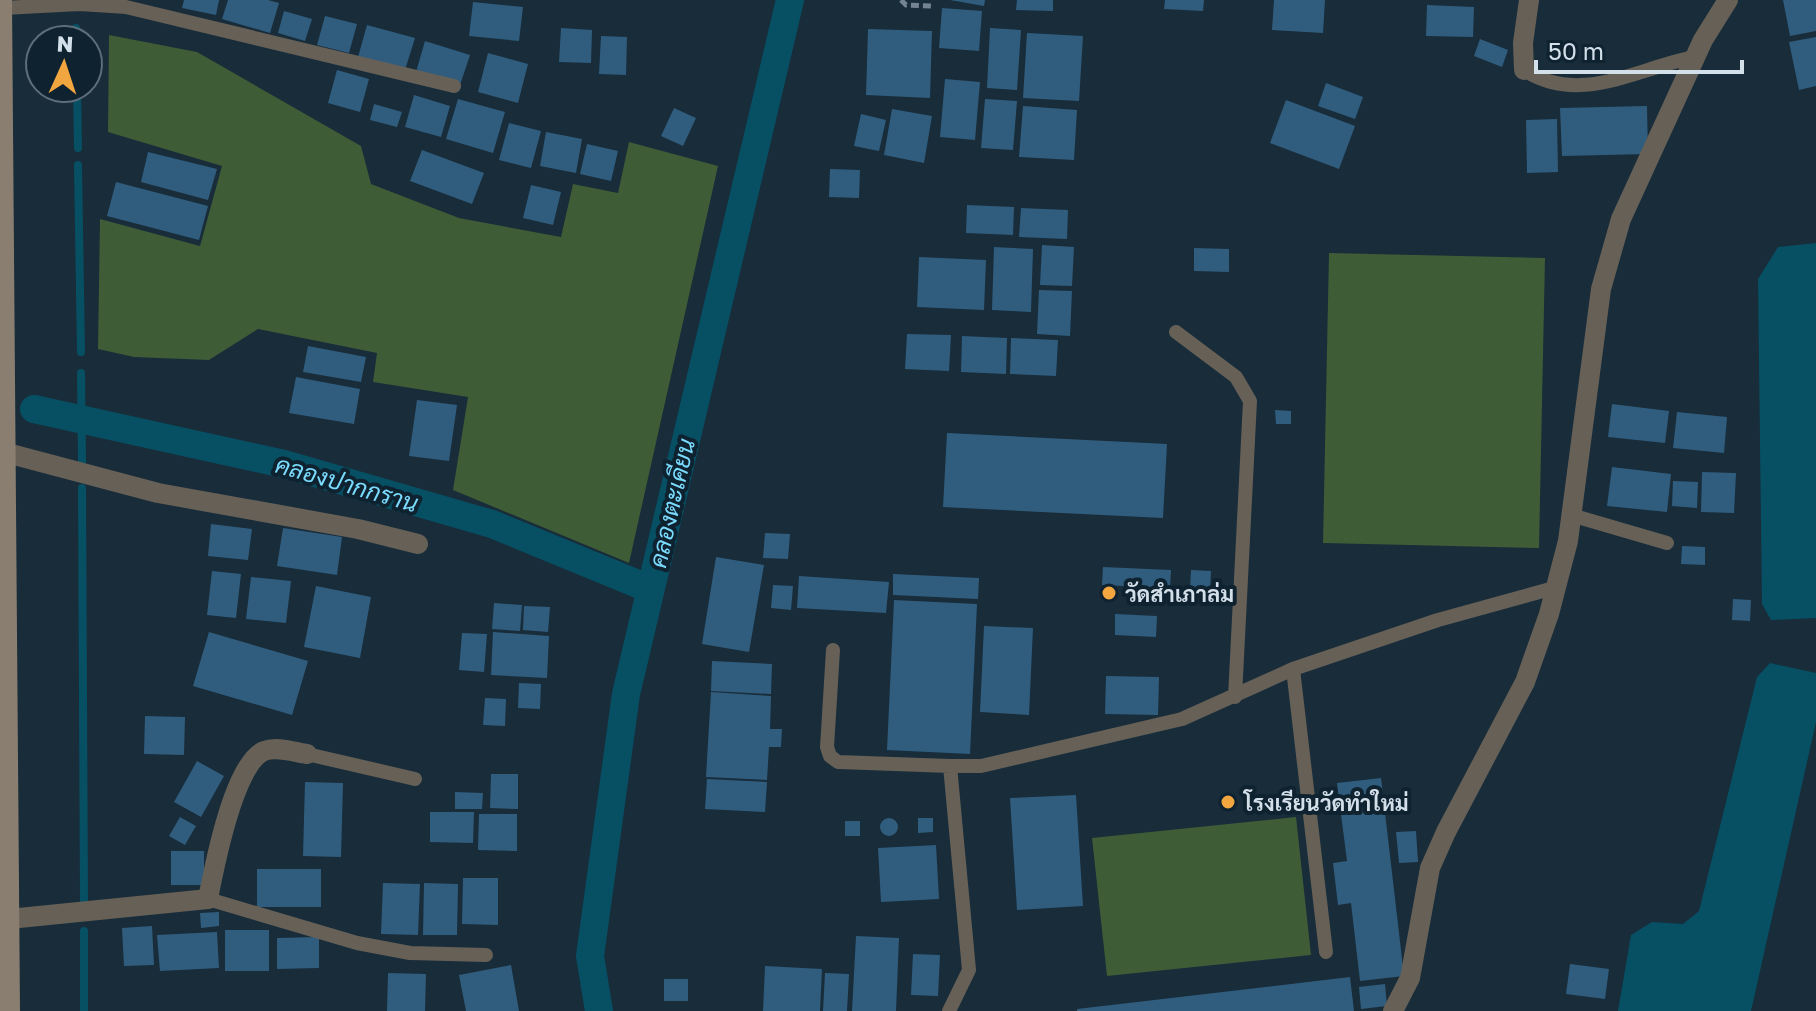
<svg xmlns="http://www.w3.org/2000/svg" width="1816" height="1011" font-family="'Golos Text',Sarabun,sans-serif">
<rect width="100%" height="100%" fill="#182c3a"/>
<!-- green -->
<path fill="#3e5c36" d="M109,35L197,52L361,146L371,184L459,218L561,237L573,184L618,193L629,142L718,166L629,563L453,490L468,397L373,382L377,353L258,329L209,360L134,357L98,349L100,219L200,246L222,166L108,132Z
M1329,253L1545,258L1539,548L1323,543Z
M1296,817L1311,955L1107,976L1092,838Z"/>
<!-- water -->
<path fill="#075064" d="M1816,243V618L1771,620L1762,604L1758,279L1778,247Z
M1770,663L1816,673V722L1751,1011H1618L1631,935L1652,922L1683,924L1699,911L1757,677Z"/>
<g fill="none" stroke-linecap="round" stroke-linejoin="round">
<!-- stream -->
<path stroke="#075064" stroke-width="8" d="M76,28V40
M77,88L78,148
M78,165L81,352
M81,373L82,463
M82,488L84,906
M84,931V1011"/>
<!-- canal -->
<path stroke="#075064" stroke-width="28" d="M34,409L284,464L492,524L650,589
M599,1011L590,956L626,694L790,0"/>
</g>
<!-- building -->
<path fill="#305d7d" d="M184,0H219L216,15L182,8Z
M228,0H268L279,3L270,33L222,19Z
M950,0H985L984,6Z
M1017,0H1053V11L1016,10Z
M1165,0H1204L1203,11L1164,9Z
M1274,0H1325L1323,33L1272,30Z
M1783,0H1816V31L1790,36Z
M473,2L523,7L519,41L469,36Z
M1427,5L1474,7L1473,37L1426,36Z
M942,8L982,11L979,51L939,48Z
M284,11L312,19L305,41L278,33Z
M325,16L357,24L349,53L317,45Z
M367,25L415,38L405,70L358,57Z
M561,28L592,30L591,63L559,62Z
M990,28L1021,30L1017,90L987,88Z
M868,29L932,31L930,98L866,95Z
M1027,33L1083,36L1079,101L1023,98Z
M601,36L627,37L626,75L599,74Z
M1816,37V86L1799,90L1789,42Z
M1480,39L1508,50L1502,67L1474,56Z
M425,41L470,55L460,85L416,72Z
M488,53L528,64L518,103L478,92Z
M337,70L369,79L360,112L328,103Z
M945,79L980,82L975,140L940,137Z
M1326,83L1363,97L1355,119L1318,106Z
M414,95L450,106L441,137L405,127Z
M458,99L505,112L493,153L446,139Z
M985,99L1017,101L1013,150L981,148Z
M1286,100L1355,126L1339,169L1270,143Z
M374,104L402,112L397,127L370,120Z
M1023,106L1077,110L1074,160L1019,157Z
M1647,106L1648,154L1562,156L1560,108Z
M674,108L696,118L683,146L661,136Z
M892,109L932,116L924,163L884,155Z
M861,114L886,120L879,151L854,146Z
M1557,119L1558,172L1527,173L1526,120Z
M509,123L541,131L531,168L499,160Z
M546,132L582,139L576,173L540,166Z
M587,144L618,151L611,181L580,174Z
M422,150L484,173L472,204L410,181Z
M148,152L217,169L208,200L141,182Z
M830,169L860,170L859,198L829,197Z
M116,182L208,206L199,240L107,216Z
M531,185L561,192L553,225L523,218Z
M967,205L1014,207L1013,235L966,233Z
M1021,208L1068,210L1067,239L1019,237Z
M1042,245L1074,247L1072,286L1040,285Z
M994,247L1033,249L1031,312L992,310Z
M1194,248L1229,249V272L1194,271Z
M919,257L986,260L984,310L917,307Z
M1039,290L1072,291L1070,336L1037,334Z
M907,334L951,335L949,371L905,369Z
M962,336L1007,338L1006,374L961,372Z
M1011,338L1058,340L1056,376L1010,374Z
M308,346L366,357L361,382L303,372Z
M296,377L360,389L354,424L289,413Z
M417,400L457,405L449,461L409,456Z
M1612,404L1669,411L1665,443L1608,437Z
M1275,410L1291,411V424H1276Z
M1677,412L1727,417L1724,453L1673,448Z
M947,433L1167,444L1163,518L943,507Z
M1612,467L1671,474L1667,512L1607,506Z
M1702,472L1736,473L1734,513L1701,512Z
M1673,481L1698,482L1697,508L1672,506Z
M211,524L252,529L248,560L208,556Z
M283,528L342,537L337,575L277,566Z
M765,533L790,534L788,559L763,558Z
M1682,546L1705,547V565L1681,564Z
M716,557L764,565L749,652L702,644Z
M1103,567L1171,570L1170,588L1102,585Z
M1191,570L1211,571L1210,591L1190,590Z
M212,571L241,574L236,618L207,615Z
M893,574L979,578L978,599L893,595Z
M799,576L889,582L886,613L797,608Z
M251,577L291,581L286,623L246,619Z
M773,585L793,586L791,610L771,608Z
M316,586L371,597L360,658L304,647Z
M1733,599L1751,600L1750,621L1732,620Z
M894,600L977,604L970,754L887,750Z
M494,603L522,605L520,631L492,629Z
M524,606L550,607L548,632L523,630Z
M1115,614L1157,616L1156,637L1115,635Z
M984,626L1033,628L1029,715L980,712Z
M209,632L308,661L292,715L193,686Z
M493,632L549,636L547,678L491,675Z
M462,633L487,634L484,672L459,670Z
M712,661L772,664L771,694L711,691Z
M1106,676L1159,677L1158,715L1105,714Z
M519,683L541,684L540,709L518,708Z
M711,692L771,696L770,729H782L781,747H769L767,780L706,777Z
M485,698L506,699L505,726L483,725Z
M145,716L185,717L184,755L144,754Z
M197,761L224,776L201,817L174,802Z
M491,774H518V809L490,808Z
M1381,778L1404,976L1360,981L1351,903L1338,905L1333,863L1347,861L1337,783Z
M707,779L767,782L765,812L705,809Z
M305,782L343,783L341,857L303,856Z
M455,792L483,793L482,809H455Z
M1076,795L1083,906L1017,910L1010,798Z
M430,812H474L473,843L430,842Z
M479,814H517V851L478,850Z
M180,817L196,826L185,845L169,836Z
M918,818H933V832L918,833Z
M880 827a9 9 0 1 1 18 0a9 9 0 1 1-18 0Z
M845,821H860V836H845Z
M1416,831L1418,862L1399,863L1396,832Z
M936,845L939,899L881,902L878,848Z
M171,851H204V885H171Z
M257,869H321V907H257Z
M463,878H498V925L462,924Z
M383,883L420,884L418,935L381,934Z
M424,883L458,884L457,935H423Z
M219,912V926L201,928L200,913Z
M152,926L154,965L124,966L122,928Z
M225,930H269V971H225Z
M217,932L219,968L160,971L157,935Z
M856,936L899,938L896,1011H852Z
M319,937V968L277,969V938Z
M913,954L940,955L938,996L911,995Z
M1570,964L1609,969L1605,999L1566,994Z
M511,965L519,1011H466L459,975Z
M765,966L822,969L820,1011H763Z
M388,973L426,974L425,1011H387Z
M825,973L849,974L847,1011H823Z
M1350,977L1354,1011H1077V1009Z
M664,979H688V1001H664Z
M1385,984L1387,1006L1361,1009L1359,987Z"/>
<g fill="none" stroke-linecap="round" stroke-linejoin="round">
<!-- path -->
<path stroke="#73838f" stroke-width="5" stroke-dasharray="8 4" stroke-linecap="butt" d="M901,0L906,5L931,6"/>
<!-- service -->
<path stroke="#666057" stroke-width="14" d="M3,8L80,4L126,7L454,86
M1524,70C1580,106 1637,68 1695,57
M1176,332L1236,377L1250,401L1235,697
M1571,515L1667,543
M833,650L827,747L830,756L838,762L950,766
M1293,669L1326,952
M307,754L415,779
M208,899L357,943L410,953L486,955
M949,1011L969,970L950,766H981L1182,719L1293,669L1438,620L1554,588"/>
<!-- minor -->
<path stroke="#666057" stroke-width="20" d="M1524,70L1523,43L1529,0
M7,453L158,493L358,529L418,544
M9,919L208,899C214,868 234,763 264,751C277,746 294,752 307,754
M1393,1011L1410,978L1430,868L1446,832L1525,682L1549,614L1568,541L1601,289L1621,219L1703,40L1728,0"/>
<!-- secondary -->
<path stroke="#897e6f" stroke-width="20" d="M2,0L10,1011"/>
</g>
<!-- markers -->
<g fill="#f1a640" stroke="#0e2230" stroke-width="3">
<circle cx="1109" cy="593" r="8"/>
<circle cx="1228" cy="802" r="8"/>
</g>
<g text-anchor="middle" dominant-baseline="central" stroke-width="8" stroke-linejoin="round" paint-order="stroke">
<!-- poi labels -->
<g font-size="22" font-weight="bold" fill="#d3dfe9" stroke="#0e2230" text-anchor="start">
<text x="1125" y="593">วัดสำเภาล่ม</text>
<text x="1244" y="802">โรงเรียนวัดทำใหม่</text>
</g>
<!-- water labels -->
<g font-size="24" font-style="italic" fill="#7bdbfd" stroke="#0e2230">
<text transform="translate(347 483) rotate(16)">คลองปากกราน</text>
<text transform="translate(671 503) rotate(-77)">คลองตะเคียน</text>
</g>
</g>
<!-- north arrow -->
<g transform="translate(64 64) rotate(3)"><circle r="38" fill="#0e2230" stroke="#5d6e7a" stroke-width="2"/>
<path d="M0-6L14 30L0 20L-14 30Z" fill="#f1a640"/>
<text y="-12" font-size="22" font-weight="bold" text-anchor="middle" fill="#d3dfe9">N</text>
</g>
<!-- scale -->
<path d="M1536 60v12h206v-12" fill="none" stroke="#d3dfe9" stroke-width="4"/>
<text x="1548" y="60" font-size="24" fill="#d3dfe9" stroke="#0e2230" stroke-width="6" paint-order="stroke">50 m</text>
</svg>
